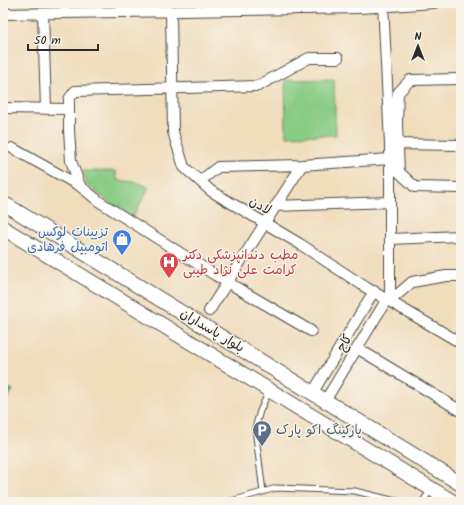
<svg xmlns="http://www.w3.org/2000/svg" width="464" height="505" font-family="Kalam,'Playpen Sans Arabic',sans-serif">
<rect width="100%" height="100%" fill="#f7f3e8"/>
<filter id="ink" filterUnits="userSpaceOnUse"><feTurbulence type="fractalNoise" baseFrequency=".025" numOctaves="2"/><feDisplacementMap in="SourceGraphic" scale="8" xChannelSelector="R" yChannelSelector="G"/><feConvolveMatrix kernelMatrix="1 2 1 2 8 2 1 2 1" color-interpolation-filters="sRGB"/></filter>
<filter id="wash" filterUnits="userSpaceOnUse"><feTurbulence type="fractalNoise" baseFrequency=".012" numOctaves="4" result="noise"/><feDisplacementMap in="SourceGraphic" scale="16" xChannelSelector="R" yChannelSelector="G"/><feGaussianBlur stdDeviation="0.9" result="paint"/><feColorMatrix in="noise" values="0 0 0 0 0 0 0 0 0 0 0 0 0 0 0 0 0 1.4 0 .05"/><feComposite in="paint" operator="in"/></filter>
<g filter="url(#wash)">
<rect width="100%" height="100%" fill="#f0ddbc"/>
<!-- green -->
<path fill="#89cc84" stroke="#5a7c58" d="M334,79L336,135L286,136L285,80Z
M83,171H116L117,180C129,182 140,181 149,188L133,217L116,207L87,185Z"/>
<!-- forest -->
<path fill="#6eb072" stroke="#4c6e4e" d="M3,384L13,390L3,406Z"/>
</g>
<g filter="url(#ink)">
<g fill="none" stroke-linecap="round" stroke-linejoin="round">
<!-- service casing -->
<g stroke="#494641" stroke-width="7">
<path id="service" d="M263,492L255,428L260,411L269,391
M228,502L276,488L355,491L400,502
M422,502L431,490"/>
</g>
<!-- minor casing -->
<g stroke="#494641" stroke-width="12">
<path id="minor" d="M383,3L390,144V301
M171,12L173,132L184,167L211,191L300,244L367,288L461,343
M3,14L360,8L434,3
M43,14L46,109
M461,79L410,80L398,93L397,124L399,172L415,187L461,188
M3,108L69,109
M398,144L461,145
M12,148L80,186
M200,181L218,167L302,165L390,159
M275,206L390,202
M390,239L461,236
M390,301L412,282L446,276H461
M209,311L302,165
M311,331L215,275L100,202L80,186L71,161L69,130V99L75,91L258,86L309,58H338
M357,348L461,411
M313,392L374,291
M325,401L387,299"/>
</g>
<!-- secondary casing -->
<g stroke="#494641" stroke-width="16">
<path id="secondary" d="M3,203L461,484
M3,228L453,502"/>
</g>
<!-- service -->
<use href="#service" stroke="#fff" stroke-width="5"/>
<!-- minor -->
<use href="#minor" stroke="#fff" stroke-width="10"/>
<!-- secondary -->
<use href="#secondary" stroke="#fff" stroke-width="14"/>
</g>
</g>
<!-- icons -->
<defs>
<g id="shop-pin" transform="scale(1)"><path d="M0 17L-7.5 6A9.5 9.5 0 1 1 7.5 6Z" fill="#3f7fe0" stroke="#f7f3e8"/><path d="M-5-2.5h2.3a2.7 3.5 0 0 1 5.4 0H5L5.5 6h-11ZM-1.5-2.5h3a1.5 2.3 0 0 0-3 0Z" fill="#fff"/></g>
<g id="hospital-pin" transform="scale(1)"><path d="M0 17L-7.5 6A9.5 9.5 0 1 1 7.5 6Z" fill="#e0444e" stroke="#f7f3e8"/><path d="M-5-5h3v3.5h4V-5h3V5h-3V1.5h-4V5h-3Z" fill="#fff"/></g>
<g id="parking-pin" transform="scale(1)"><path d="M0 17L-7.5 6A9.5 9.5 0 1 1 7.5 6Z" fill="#5c6f8a" stroke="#f7f3e8"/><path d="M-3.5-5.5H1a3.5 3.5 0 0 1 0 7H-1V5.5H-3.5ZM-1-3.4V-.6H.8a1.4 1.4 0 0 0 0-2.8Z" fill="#fff"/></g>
</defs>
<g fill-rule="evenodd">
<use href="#shop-pin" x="122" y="239"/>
<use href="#hospital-pin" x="169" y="262"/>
<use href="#parking-pin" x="262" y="430"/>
</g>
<g text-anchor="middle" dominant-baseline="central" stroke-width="3" stroke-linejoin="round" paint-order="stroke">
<!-- street labels -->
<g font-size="13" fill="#2b2b2b" stroke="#f7f3e8">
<text transform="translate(260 206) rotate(31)">لادن</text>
<text transform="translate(212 331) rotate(31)">بلوار پاسداران</text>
<text transform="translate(345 343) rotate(-59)">کاج</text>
</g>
<!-- shop labels -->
<g font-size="13" fill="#366cbe" stroke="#f7f3e8" text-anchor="end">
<text x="108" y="232">تزیینات لوکس<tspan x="108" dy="15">اتومبیل فرهادی</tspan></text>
</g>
<!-- health labels -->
<g font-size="13" fill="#be3a42" stroke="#f7f3e8" text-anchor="start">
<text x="183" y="255">مطب دندانپزشکی دکتر<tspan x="183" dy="15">کرامت علی نژاد طیبی</tspan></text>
</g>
<!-- service labels -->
<g font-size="13" fill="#4e5e75" stroke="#f7f3e8" text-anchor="start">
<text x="276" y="430">پارکینگ اکو پارک</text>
</g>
</g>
<!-- margin -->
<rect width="464" height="505" fill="none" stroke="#f7f3e8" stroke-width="16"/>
<!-- north arrow -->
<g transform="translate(418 46)" stroke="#f7f3e8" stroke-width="3" paint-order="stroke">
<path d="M0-3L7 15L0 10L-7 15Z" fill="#2b2b2b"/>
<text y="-6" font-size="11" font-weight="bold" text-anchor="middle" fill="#2b2b2b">N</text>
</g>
<!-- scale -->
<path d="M28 44v6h70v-6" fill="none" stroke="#2b2b2b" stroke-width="2"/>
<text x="34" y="44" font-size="12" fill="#2b2b2b" stroke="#f7f3e8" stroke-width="3" paint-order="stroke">50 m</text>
</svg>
